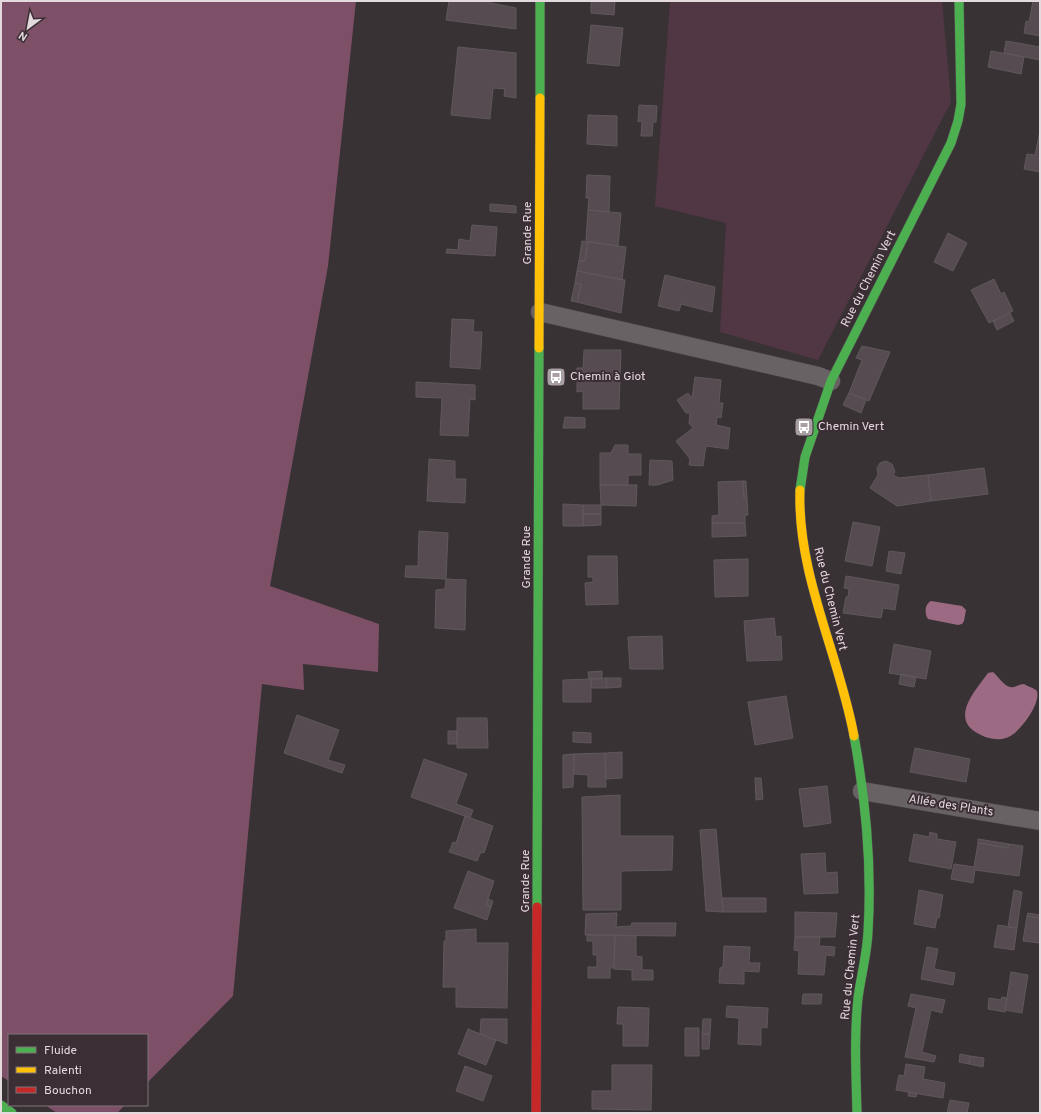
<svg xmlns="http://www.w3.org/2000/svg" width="1041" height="1114" font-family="Overpass,sans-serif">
<rect width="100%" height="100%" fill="#383235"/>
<!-- green -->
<path fill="#513643" d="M670,1H942L951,102L818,360L720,332L726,223L655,206Z"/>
<!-- forest -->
<path fill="#7e5067" d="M1,1H356L328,266L270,586L379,624L378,672L303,664L304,690L262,684L233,996L147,1083V1035H9V1081L1,1076Z
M45,1105H125L117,1113H57Z"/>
<!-- water -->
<path fill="#9c6a82" d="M931,601L962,606L966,610L964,621L962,624L958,625L928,619C924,613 925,604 931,601Z
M993,672C999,677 1005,689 1014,687C1018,686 1020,684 1024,684C1028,687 1033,687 1037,691C1041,705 1018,735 1006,738C997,741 986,738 979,734C949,719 975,691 988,673Z"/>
<!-- building -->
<path fill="#574b52" stroke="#5e585b" d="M449,1H491V3L516,8V29L446,20Z
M591,1H615L614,15L591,13Z
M1033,1H1040V36L1024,33L1026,21L1029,22Z
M591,25L623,28L619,66L587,63Z
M1006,41L1040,47V60L1004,53Z
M458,47L516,53V98L504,96L505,89L493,88L490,119L451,115Z
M991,51L1024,57L1021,74L988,67Z
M639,105L657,106L656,122H653L652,136H641L642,121L638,122Z
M588,115L617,116V146L587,144Z
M1040,131V172L1024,169L1027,154L1035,155Z
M587,175L610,176L609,212L588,210L589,198H586Z
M490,204L516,206V213L490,211Z
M588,210L621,213L618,246L586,241Z
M472,225L497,227L495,256L446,253L447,249L458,250L459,239L470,241Z
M948,233L967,243L953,271L934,262Z
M582,241L588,242L585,261H579Z
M588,242L626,247L622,280L577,271L579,261H585Z
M577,271L625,280L621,313L577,302L581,284L575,283Z
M665,275L715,287L712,312L681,304L679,311L658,306Z
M994,279L1001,294L1004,292L1013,311L989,323L971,290Z
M575,283L581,284L577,302L571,301Z
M1010,313L1014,321L997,330L993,321Z
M452,319L474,320L473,332H482L480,369L450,367Z
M862,346L890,352L869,401L849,393L862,360L856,358Z
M584,350H621L619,409H583V391L577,392V368H583Z
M695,377L721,380L719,403H723L721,418L717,417L716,425L730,428L728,449L706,446L703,466L689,465L690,459L676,441L693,428L689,423L690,413H686L677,400L688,393L692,398Z
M416,382L475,385V400L470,399L468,436L440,435L442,398L416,397Z
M849,393L866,400L861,413L843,405Z
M565,417L585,418V428H563Z
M615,445H628V454H641V475H628V485H600V453H611Z
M429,459L455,461V479H466L465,503L427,501Z
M650,460L672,461L673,480L657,485H649Z
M886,461L892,464L895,472L893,475L899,478L928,475L931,501L897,506L870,488L878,475L877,468L880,463Z
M984,468L988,494L931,501L928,475Z
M743,481L744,498H747L748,515H745V523H712V516L719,515L718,482Z
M743,481H746L747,498H744Z
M600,485H637L636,506L601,505Z
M563,504L583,505V526H563Z
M583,505H601V514H583Z
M583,514H601V525L583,526Z
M853,522L880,527L872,566L845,561Z
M712,523H745L746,536L712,537Z
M419,531L448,533L446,579L405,577L406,566H418Z
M889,551L905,553L901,574L886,571Z
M588,556H617L618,604L586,605L585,583L593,582V577H588Z
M748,559V596L715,597L714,560Z
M846,576L899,585L895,610L883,608L881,618L843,613L846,597H848L849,589L844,588Z
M446,579L466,580L465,630L435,628L436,590L445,589Z
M774,618L776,637L781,636L782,660L747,661L744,621Z
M662,636L663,669H630L628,637Z
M894,644L931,651L926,679L889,673Z
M602,671V679H589L588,672Z
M901,674L916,677L914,687L899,684Z
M606,678H621V687L607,688Z
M606,678L607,688H591V679Z
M591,679V702H563V680Z
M786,696L793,738L755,745L748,702Z
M297,715L339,730L328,760L345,765L342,773L284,753Z
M457,718H487L488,748H457Z
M448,731H457V744H448Z
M573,732L591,733V743L573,742Z
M915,748L970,759L966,782L910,772Z
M622,752V778L606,779L605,753Z
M605,753L606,787H588V775L574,774V754Z
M574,754L573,787L563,788V755Z
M424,759L467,774L456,804L473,810L470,818L411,797Z
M755,778H761L763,799L756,800Z
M827,786L831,823L804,827L799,789Z
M620,795V836H673L672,870L621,871V910H583L582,797Z
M465,816L493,826L484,853L481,852L477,861L449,852L453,842L456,843Z
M716,829L723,912L706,911L700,830Z
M930,832L937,834V839L956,842L951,869L909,861L914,834L929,837Z
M978,839L1009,844L1008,848L978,843Z
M978,843L1008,848L1009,844L1023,846L1019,876L975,870L973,883L951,879L954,864L974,867Z
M825,853L826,873L837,872L838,893L804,894L801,854Z
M468,871L494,881L486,905L491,907L487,920L454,908Z
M919,890L943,895L939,918H937L935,928L914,924Z
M1014,890L1022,892L1017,928L1008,927Z
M722,898H766V912H723Z
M488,899L493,901L491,907L486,905Z
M795,912L837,913L835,937H795Z
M617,913L616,927L631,926L632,923H676L675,936L585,935L586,914Z
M1028,913L1040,915V918L1027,916Z
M1027,916L1040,918V943L1023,941Z
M998,925L1017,928L1014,950L994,947Z
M476,929V943H508L507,1008L456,1007V987H443L444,941H446V931Z
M587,935H615L614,968H610V978H588V967H597V955H593V941H587Z
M615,935L636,936V956L642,957V970H653V980H632V970L614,969Z
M795,937H820L819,946L835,947L834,956L826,955L824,975L798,974L799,951L794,950Z
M724,946L750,947L749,963H760L759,972L744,971V984L719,983L720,968L723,967Z
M927,947L938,949L934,969L955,973L953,985L921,979Z
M1011,972L1028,975L1022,1013L1005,1010Z
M803,994H822L821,1004H802Z
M911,994L945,1000L942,1013L931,1010L922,1052L936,1056L934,1062L905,1057L916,1008L908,1006Z
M1002,997L1007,998L1005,1012L988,1009L989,998L1001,1000Z
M727,1006L768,1008L767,1028L761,1027V1045L738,1044L739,1018L726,1017Z
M618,1007L649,1008L648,1046H623V1024H617Z
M481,1019H507V1044L480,1034Z
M703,1019H711L710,1034H702Z
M685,1028H699V1056H685Z
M468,1029L496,1040L486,1065L458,1054Z
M702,1034H710L709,1049H702Z
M960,1054L970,1056L969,1064L959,1062Z
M970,1056L984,1058L983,1067L969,1064Z
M906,1064L925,1067L923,1079L945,1083L943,1098L896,1090L899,1075L904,1076Z
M612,1065H652L651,1110L592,1109V1091H612Z
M465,1066L492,1076L483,1101L456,1091Z
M909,1092L917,1094L916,1097L908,1096Z
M950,1100L969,1103L967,1113H947Z"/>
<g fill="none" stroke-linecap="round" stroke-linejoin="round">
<!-- street casing -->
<g stroke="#565053" stroke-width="19">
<path id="street" d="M540,312L818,376L831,381
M862,791L1040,821"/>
</g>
<!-- fast casing -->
<g stroke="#565053" stroke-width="10">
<path id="fast" d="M540,98V1
M800,490L805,457L831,381L951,143L958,121L961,104L959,1
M854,736C866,801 872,867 868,932C867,954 861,976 858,998C854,1036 856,1075 857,1113
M537,907L539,348
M1,1105L12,1113"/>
</g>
<!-- slow casing -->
<g stroke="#565053" stroke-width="10">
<path id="slow" d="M539,348L540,98
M800,490C797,575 839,654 854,736"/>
</g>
<!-- jam casing -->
<g stroke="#565053" stroke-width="10">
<path id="jam" d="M536,1113L537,907"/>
</g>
<!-- street -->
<use href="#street" stroke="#686265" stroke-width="18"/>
<!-- fast -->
<use href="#fast" stroke="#4caf50" stroke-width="9"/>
<!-- slow -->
<use href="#slow" stroke="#ffc107" stroke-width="9"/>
<!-- jam -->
<use href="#jam" stroke="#c62828" stroke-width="9"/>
</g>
<!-- icons -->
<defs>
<g id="bus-square" transform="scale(1)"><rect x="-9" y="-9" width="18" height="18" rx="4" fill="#a79fa3" stroke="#3c2e35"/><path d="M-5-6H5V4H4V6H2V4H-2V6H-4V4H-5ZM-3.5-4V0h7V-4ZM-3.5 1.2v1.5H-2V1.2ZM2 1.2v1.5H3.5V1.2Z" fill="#fff"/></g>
</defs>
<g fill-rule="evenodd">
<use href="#bus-square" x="556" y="377"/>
<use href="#bus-square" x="804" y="427"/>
</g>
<g text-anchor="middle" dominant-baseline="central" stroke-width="4" stroke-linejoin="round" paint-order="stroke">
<!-- street labels -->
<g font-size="12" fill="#e3dade" stroke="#3c2e35">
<text transform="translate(528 233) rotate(-90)">Grande Rue</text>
<text transform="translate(869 279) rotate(-63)">Rue du Chemin Vert</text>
<text transform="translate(527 557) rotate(-90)">Grande Rue</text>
<text transform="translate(830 599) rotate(76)">Rue du Chemin Vert</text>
<text transform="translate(951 806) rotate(9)">Allée des Plants</text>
<text transform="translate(526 881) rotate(-90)">Grande Rue</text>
<text transform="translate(851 967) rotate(-84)">Rue du Chemin Vert</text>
</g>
<!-- poi labels -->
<g font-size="12" fill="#e3dade" stroke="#3c2e35" text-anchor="start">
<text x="570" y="377">Chemin à Giot</text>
<text x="818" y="427">Chemin Vert</text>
</g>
</g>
<!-- border -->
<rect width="1041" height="1114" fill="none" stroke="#e3dade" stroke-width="4"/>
<!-- legend -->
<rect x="8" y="1034" width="140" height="72" fill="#3c2e35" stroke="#7f7379"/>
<rect x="16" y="1047" width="20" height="6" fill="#4caf50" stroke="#7f7379"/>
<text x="44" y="1054" font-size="12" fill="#e3dade">Fluide</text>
<rect x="16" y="1067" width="20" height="6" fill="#ffc107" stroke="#7f7379"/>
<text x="44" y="1074" font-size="12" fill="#e3dade">Ralenti</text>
<rect x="16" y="1087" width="20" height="6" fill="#c62828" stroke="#7f7379"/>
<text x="44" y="1094" font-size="12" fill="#e3dade">Bouchon</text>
<!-- north arrow -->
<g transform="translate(28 28) rotate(212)" stroke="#3c2e35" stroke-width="3" paint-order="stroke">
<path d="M0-3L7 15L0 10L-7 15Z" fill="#e3dade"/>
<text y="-6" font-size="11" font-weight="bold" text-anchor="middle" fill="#e3dade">N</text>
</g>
</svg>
